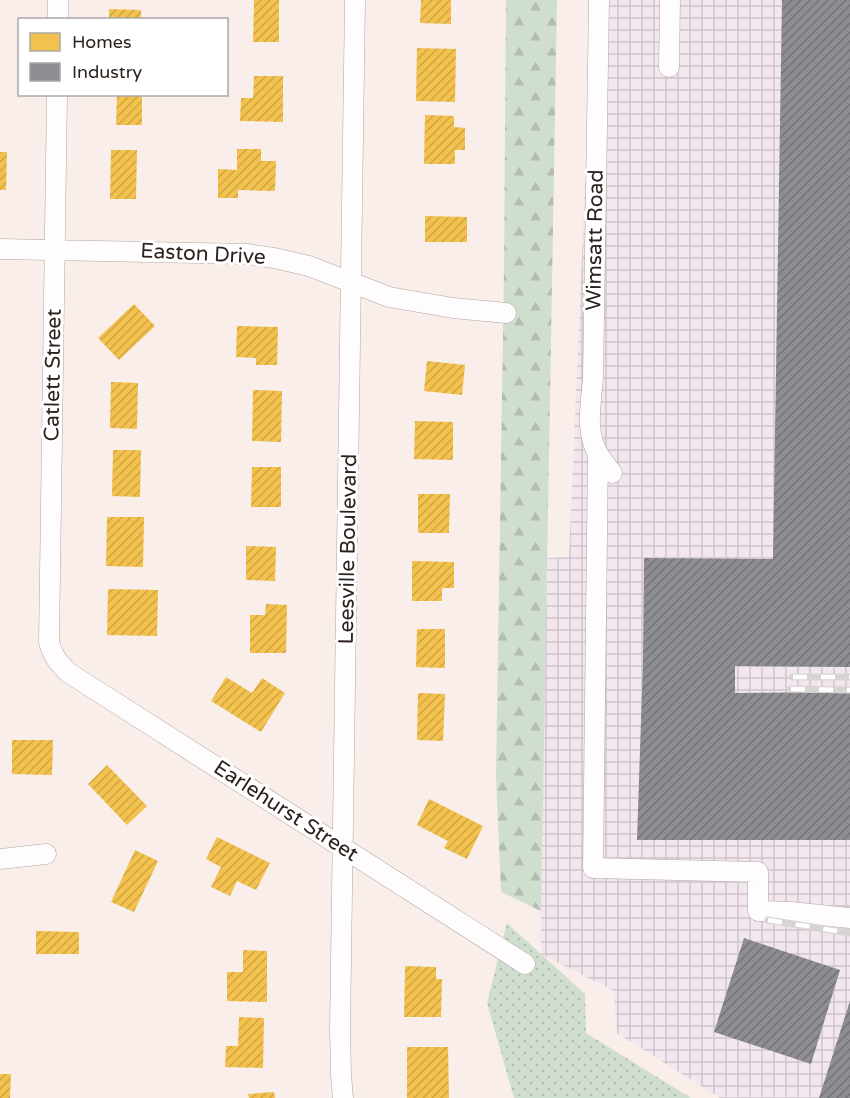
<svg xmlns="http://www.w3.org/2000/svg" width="850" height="1098" font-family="'Varela Round',sans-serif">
<defs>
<pattern id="industrial-grid" width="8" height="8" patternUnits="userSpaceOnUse" patternTransform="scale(1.5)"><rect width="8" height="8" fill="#f2e6ef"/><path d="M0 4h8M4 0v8" fill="none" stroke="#d0c5cc"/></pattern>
<pattern id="green-dots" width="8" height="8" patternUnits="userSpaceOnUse" patternTransform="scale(1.5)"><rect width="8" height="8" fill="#d0ded0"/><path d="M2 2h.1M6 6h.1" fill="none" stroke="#b3beb2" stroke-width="1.8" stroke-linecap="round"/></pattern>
<pattern id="forest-firs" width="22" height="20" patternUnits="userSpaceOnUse" patternTransform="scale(1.5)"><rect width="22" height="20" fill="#d0ded0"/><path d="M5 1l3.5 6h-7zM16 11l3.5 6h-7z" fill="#b3beb2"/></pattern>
<pattern id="homes-hatch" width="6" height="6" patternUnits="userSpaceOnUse" patternTransform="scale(1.5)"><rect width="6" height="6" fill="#f2c14e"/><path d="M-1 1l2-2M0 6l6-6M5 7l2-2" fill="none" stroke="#d0a644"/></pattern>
<pattern id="industry-hatch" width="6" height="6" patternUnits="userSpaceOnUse" patternTransform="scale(1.5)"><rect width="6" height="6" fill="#8d8d92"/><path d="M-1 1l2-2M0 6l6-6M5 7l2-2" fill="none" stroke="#747377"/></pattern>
</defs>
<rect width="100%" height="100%" fill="#f9eee9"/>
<!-- industrial -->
<path fill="url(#industrial-grid)" d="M593,0H850V1098H720L617,1033L614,991L541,954V911L547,558L569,557Z"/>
<!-- green -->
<path fill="url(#green-dots)" d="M507,923L585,994L586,1033L691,1098H514L487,1003Z"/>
<!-- forest -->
<path fill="url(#forest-firs)" d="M506,0H557L541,911L501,892L496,776L504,269Z"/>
<!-- homes -->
<path fill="url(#homes-hatch)" d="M254,0H279V42H253Z
M421,0H451V24L420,23Z
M109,9L141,10V20H109Z
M417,48L456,49L455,102L416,101Z
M254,76H283V122L240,121L241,98H253Z
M117,94H142V125H116Z
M425,115L454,116V127L465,128V150H455V164H424Z
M237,149H261V161H276L275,191L238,190V198H218V169L237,170Z
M111,150H137L136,199H110Z
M0,152H7L6,190H0Z
M425,216L467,217V242H425Z
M134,304L155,326L119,360L98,338Z
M237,326L278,327L277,365H256V358L236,357Z
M427,361L465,365L462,395L424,391Z
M111,382L138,383L137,429L110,428Z
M253,390L282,391L281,442L252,441Z
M415,421L453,422V460L414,459Z
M113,450H141L140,497L112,496Z
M252,467H281V507H251Z
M418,494H450L449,533H418Z
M107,517H144L143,567L106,566Z
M246,546L276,547L275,581L246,580Z
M412,561L454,562V588H442V601H412Z
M108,589L158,590L157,636L107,635Z
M266,604L287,605L286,653H250V615H265Z
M417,629H445V668L416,667Z
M226,677L252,693L262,678L285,693L261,732L211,701Z
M418,693L445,694L443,741L417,740Z
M12,740H53L52,775L12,774Z
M107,765L147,806L127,825L88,784Z
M429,799L483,826L467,859L444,848L448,841L417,825Z
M217,837L270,863L256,890L237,881L230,896L211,887L221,867L206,859Z
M135,850L158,861L134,912L111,902Z
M36,931L79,932V954H36Z
M243,950L267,951V1002L227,1001V972H243Z
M405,966L436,967V979H442L441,1017H404Z
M239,1017L264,1018L263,1068L225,1067L226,1046H238Z
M407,1047H448L449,1098H407Z
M0,1074H11L10,1098H0Z
M274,1092L275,1098H249L248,1094Z"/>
<!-- industry -->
<path fill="url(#industry-hatch)" d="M782,0H850V667L735,666V693L850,692V840H637L643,662L644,558L773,559Z
M744,938L840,970L811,1064L714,1032Z
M850,1001V1098H819Z"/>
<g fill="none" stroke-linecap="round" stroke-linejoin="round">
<!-- minor casing -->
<g stroke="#b0a6a2" stroke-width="21">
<path id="minor" d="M599,0L593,378C591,403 585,431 598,454C602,461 608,467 612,473
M58,20V0
M669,67L670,0
M57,94L49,642C53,656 58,663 69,673L525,964
M0,249L247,254L274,258L309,266L389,297L453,308L506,313
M598,455L593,868L758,872V911L791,912L850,918
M0,859L46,854
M343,1098L341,1075L340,1030L355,0"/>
</g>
<!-- minor -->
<use href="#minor" stroke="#fefcfc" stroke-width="20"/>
<!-- rail casing -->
<g stroke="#d7d4d2" stroke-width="7">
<path id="rail" d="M793,677H850
M791,689L850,690
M768,920L850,933"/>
</g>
<!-- rail -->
<use href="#rail" stroke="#fff" stroke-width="4.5" stroke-dasharray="14" stroke-linecap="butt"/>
</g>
<g text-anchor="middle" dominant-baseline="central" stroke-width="6" stroke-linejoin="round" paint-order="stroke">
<!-- street labels -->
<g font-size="21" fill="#2d221d" stroke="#fff">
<text transform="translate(595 240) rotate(-89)">Wimsatt Road</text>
<text transform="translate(203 254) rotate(3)">Easton Drive</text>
<text transform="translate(53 375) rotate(-89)">Catlett Street</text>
<text transform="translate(348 549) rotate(-89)">Leesville Boulevard</text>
<text transform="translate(286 811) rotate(33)">Earlehurst Street</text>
</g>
</g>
<!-- legend -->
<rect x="18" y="18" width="210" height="78" fill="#ffffff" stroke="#aba7a5" stroke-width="1.5"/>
<rect x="30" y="33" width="30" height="18" fill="#f2c14e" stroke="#aba7a5" stroke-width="1.5"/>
<text x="72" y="48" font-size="18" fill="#2d221d">Homes</text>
<rect x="30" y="63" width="30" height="18" fill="#8d8d92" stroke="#aba7a5" stroke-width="1.5"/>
<text x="72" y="78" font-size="18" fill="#2d221d">Industry</text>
</svg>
